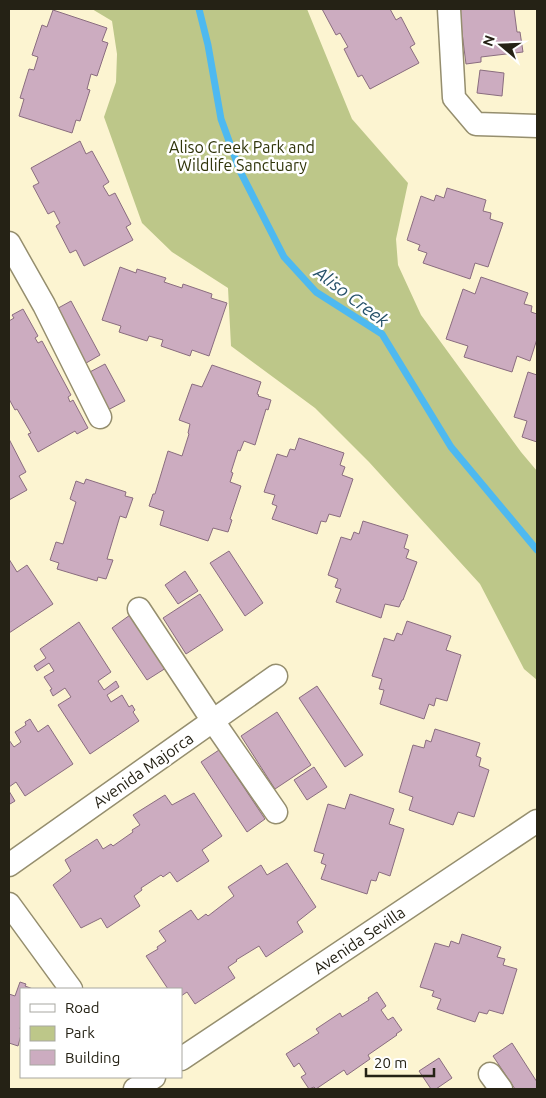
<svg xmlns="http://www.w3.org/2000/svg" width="546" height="1098" font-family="Ubuntu,sans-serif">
<rect width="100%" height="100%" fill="#fcf4d1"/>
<!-- green -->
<path fill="#bdc789" d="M92,9H307L352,119L408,183L396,239L398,265L421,315L521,452L537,471V680L524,669L480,584L369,462L315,408L231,346L228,288L172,252L142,223L104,117L116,82L117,54L112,21Z"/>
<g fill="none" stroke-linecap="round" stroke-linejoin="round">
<!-- stream -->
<path stroke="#4eb9f0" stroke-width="7" d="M199,9L208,45L221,119L240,171L284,257L316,292L382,334L451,447L537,550"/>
</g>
<!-- building -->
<path fill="#ccacc0" stroke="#8a6d7f" d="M322,9H390L396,20L401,17L415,44L410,47L419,63L370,89L362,75L358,77L344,49L348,47L340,33L336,35Z
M459,9H514L517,32H520L523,52L481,57V62L466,64Z
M53,10L107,28L102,41L108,43L97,76L91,74L87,89L90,90L80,121L76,120L72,133L19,116L24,99L20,98L29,69L34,70L38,57L32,55L42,25L47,27Z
M480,70L504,73L502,96L477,93Z
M80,141L86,154L92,151L109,182L103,186L109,196L115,193L131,224L126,227L133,240L84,266L76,250L70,253L56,226L60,223L54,211L48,214L33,186L39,183L31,168Z
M447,188L486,200L483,211L491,213L490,219L503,223L488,267L475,263L470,279L423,263L427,253L418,250L420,245L407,240L421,196L434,201L436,195L444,198Z
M120,267L136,273L137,269L166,278L164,282L182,288L183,284L212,294L211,298L227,303L209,356L192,350L190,356L161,346L163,340L149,336L147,341L119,332L121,326L102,320Z
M481,277L528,293L524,304L532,306L531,312L537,314V339L530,361L517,356L512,372L464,357L468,346L446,339L463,289L475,294Z
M71,301L100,355L81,366L51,312Z
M23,309L38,336L35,338L38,343L42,341L71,395L68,397L70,402L73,400L88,428L77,434L75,431L38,452L28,434L31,433L17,409L15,410L9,399V321L14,318L12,315Z
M105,364L125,401L106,411L86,374Z
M212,365L261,382L257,394L259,395L258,396L271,400L268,410L266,409L255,445L244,441L240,451L238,450L231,472L233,473L230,482L241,486L230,519L232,520L228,532L213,528L208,541L160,525L164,511L149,506L153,494H155L168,451L182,456L189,434L188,433L190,424L179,420L192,384L202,387Z
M528,372L537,375V442L522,437L527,421L514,417Z
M299,438L344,453L340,465L345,467L342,475L353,479L340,517L329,514L326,522L321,521L317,534L272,519L277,506L272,504L275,495L264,492L277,454L287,457L290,449L295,450Z
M9,439L26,472L19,476L27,490L9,500Z
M86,479L126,492L125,496L133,498L126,518L120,516L107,559L113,560L106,579L98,577L97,581L57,569L59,563L50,560L56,542L63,544L76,502L70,499L76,481L84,484Z
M363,521L408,535L404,548L409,550L406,558L417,562L403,600H402L399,607L385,604L381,618L336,602L341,589L335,587L338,579L328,575L341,537L351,540L354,532L359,534Z
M229,551L263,603L245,616L210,563Z
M9,559L17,572L27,565L53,604L9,633Z
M185,571L198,591L178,604L165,585Z
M200,594L223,630L186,654L163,618Z
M130,615L166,668L147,680L112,628Z
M407,621L451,636L446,650L461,655L447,701L436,698L434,706L429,704L424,719L380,704L384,690L379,689L382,679L372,676L384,638L394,641L397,633L402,635Z
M79,622L111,672L98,681L104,690L116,681L119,687L107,695L111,702L122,695L129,707L132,705L135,710L133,712L139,721L90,754L58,705L71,697L65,688L53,696L50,690L52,689L44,677L54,671L49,663L37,671L34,666L46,658L40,649Z
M317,686L363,755L345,767L299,698Z
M277,712L311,765L275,789L241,736Z
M30,719L38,732L48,725L73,764L25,796L16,782L9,787V740L14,747L21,742L15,732L26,725L25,722Z
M435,729L480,743L476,756L481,758L479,766L489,770L474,817L458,812L453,825L409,810L413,797L399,792L413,745L424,748L426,740L431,742Z
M219,750L265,819L247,832L201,762Z
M314,767L327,787L307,800L294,780Z
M9,791L15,801L10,804L9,802Z
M194,793L222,836L202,850L209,861L177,882L170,872L163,877L161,875L141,888L142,890L134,896L140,906L107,928L101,918L81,928L53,885L71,871L65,860L97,839L103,849L111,844L113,846L133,832L132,830L140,825L133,815L165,795L172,805Z
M350,794L394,809L389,824L404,829L390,876L379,872L376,881L371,880L367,894L321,879L326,865L321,863L324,854L314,851L328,804L345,809Z
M287,863L316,907L297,922L303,932L266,957L259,946L236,960L237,961L228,967L235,978L195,1004L187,992L181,996V989H168L146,956L158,949L157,947L166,941L159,931L191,910L198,920L206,914L208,916L234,896L228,887L261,865L267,875Z
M462,934L501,947L497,957L505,959L503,965L517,969L503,1014L489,1010L487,1014L479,1012L475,1022L437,1009L441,999L432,996L434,991L420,987L435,943L449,947L451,941L459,944Z
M20,982L26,984L25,986L33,989H21V1024L20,1029H21V1035L18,1046L9,1043V994L15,996Z
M377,992L386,1006L381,1010L388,1020L393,1017L402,1030L396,1034L397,1035L368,1055L370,1059L347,1075L344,1070L316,1089L314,1087L309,1089L301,1077L306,1074L299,1063L294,1067L286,1054L319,1033L316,1029L340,1013L342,1017L369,1000L368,998Z
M512,1043L537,1082V1089H515L493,1056Z
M439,1058L452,1078L436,1089H431L419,1071Z"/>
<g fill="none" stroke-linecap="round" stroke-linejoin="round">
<!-- minor casing -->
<g stroke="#958e6e" stroke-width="25">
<path id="minor" d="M449,9L454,98L476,124L537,126
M9,243L44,305L100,417
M139,609L213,721L276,812
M9,865L276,676
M9,904L71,989
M181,1059L537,821
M490,1074L501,1089
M135,1089L154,1077"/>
</g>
<!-- minor -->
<use href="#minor" stroke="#fff" stroke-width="22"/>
</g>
<g text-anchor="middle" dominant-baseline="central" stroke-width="5" stroke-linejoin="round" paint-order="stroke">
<!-- park labels -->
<g font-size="16" fill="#30350a" stroke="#fff">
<text x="242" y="147">Aliso Creek Park and<tspan x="242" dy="18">Wildlife Sanctuary</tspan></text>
</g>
<!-- street labels -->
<g font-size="16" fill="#252215" stroke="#fff">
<text transform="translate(143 770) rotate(-35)">Avenida Majorca</text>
<text transform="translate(359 940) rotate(-34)">Avenida Sevilla</text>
</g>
<!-- water labels -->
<g font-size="18" font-style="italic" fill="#27526a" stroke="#fff">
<text transform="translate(352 296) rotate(37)">Aliso Creek</text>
</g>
</g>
<!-- border -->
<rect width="546" height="1098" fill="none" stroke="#252215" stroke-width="20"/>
<!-- legend -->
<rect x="20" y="988" width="162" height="90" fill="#ffffff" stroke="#a8a7a1"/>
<rect x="30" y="1004" width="25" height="8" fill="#ffffff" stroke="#a8a7a1"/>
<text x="65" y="1013" font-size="15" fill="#252215">Road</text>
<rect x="30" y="1026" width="25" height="15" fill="#bdc789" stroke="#a8a7a1"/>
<text x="65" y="1038" font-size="15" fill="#252215">Park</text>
<rect x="30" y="1050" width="25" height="15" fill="#ccacc0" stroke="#a8a7a1"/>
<text x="65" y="1063" font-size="15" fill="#252215">Building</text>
<!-- north arrow -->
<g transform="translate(501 45) rotate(289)" stroke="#ffffff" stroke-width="4" paint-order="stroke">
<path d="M0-4L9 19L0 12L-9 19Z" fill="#252215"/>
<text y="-8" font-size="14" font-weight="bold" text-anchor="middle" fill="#252215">N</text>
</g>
<!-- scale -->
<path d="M366 1068v8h68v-8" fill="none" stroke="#252215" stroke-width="2.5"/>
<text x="374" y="1068" font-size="15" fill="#252215" stroke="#ffffff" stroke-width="4" paint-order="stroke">20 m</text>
</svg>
